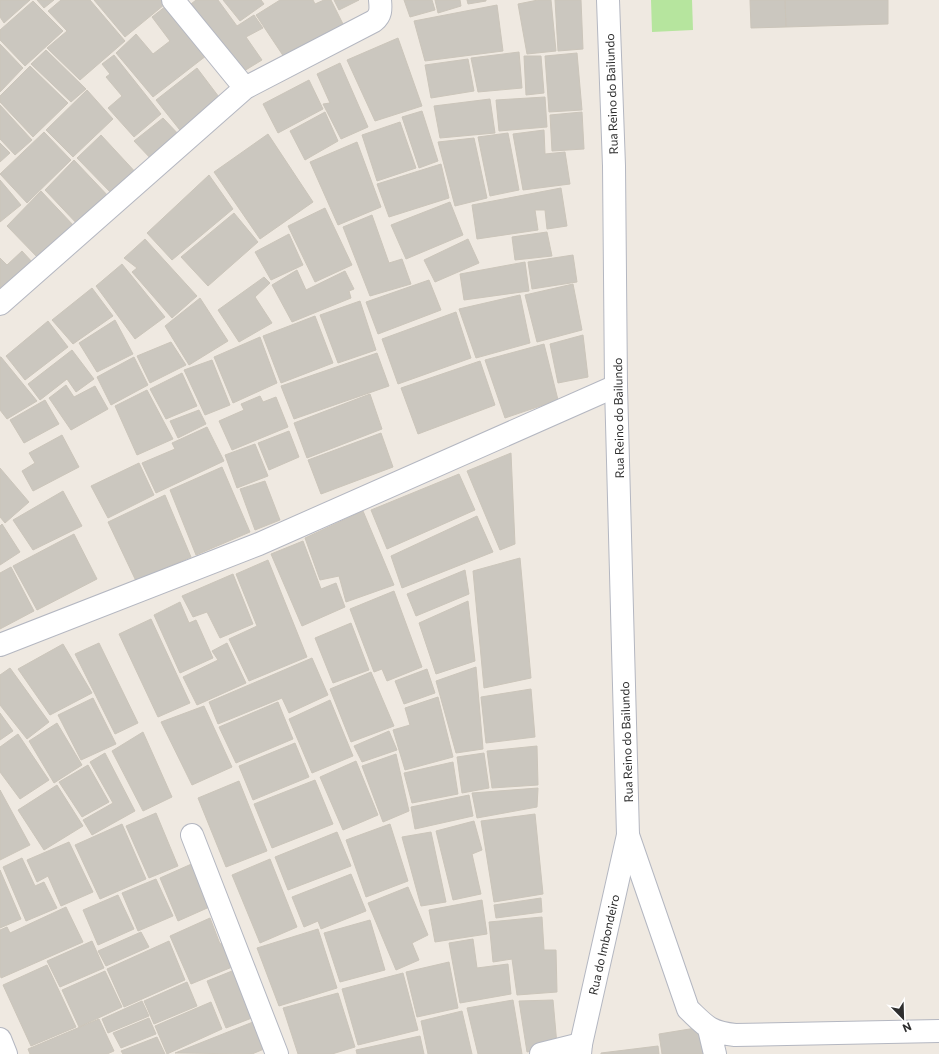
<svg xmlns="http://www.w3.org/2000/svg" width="939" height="1054" font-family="Commissioner,sans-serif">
<rect width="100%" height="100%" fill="#efe9e1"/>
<!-- green -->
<path fill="#b6e59e" d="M651,0H692L693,30L652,32Z"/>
<!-- building -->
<path fill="#cbc7bf" stroke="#cbc5ba" d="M0,0H30L4,23L0,17Z
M37,0H54L44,8Z
M61,0H90L125,41L80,80L47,48L67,31L48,11Z
M94,0H170L125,37Z
M196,0H218L237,26L254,15L263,28L246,37L262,60L244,71L191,4Z
M223,0H261L264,4L240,21Z
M280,0H313L315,4L324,0H331L344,26L286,60L256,15Z
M334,0H359L339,10Z
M404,0H432L435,10L410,17Z
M435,0H460L461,6L438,13Z
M467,0H486V1L468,4Z
M538,0H551L556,51L527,54L518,4Z
M555,0H581L583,49L558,51Z
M750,0H785L786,27L751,28Z
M785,0H888V24L786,27Z
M33,1L63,31L25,66L0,40V30Z
M171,2L211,52L153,97L116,53L136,34L153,54L170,41L152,17Z
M497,5L503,51L425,61L414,21Z
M398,38L422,106L375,121L347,60Z
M0,44L23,68L0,92Z
M46,50L86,89L71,102L31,64Z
M519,52L522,88L478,92L471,58Z
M577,53L582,110L549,112L545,56Z
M114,55L161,114L134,137L108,108L122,96L106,77L110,74L102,64Z
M524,56H541L544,93L526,95Z
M468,59L474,91L431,98L425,65Z
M340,63L368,127L341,139L323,104L330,103L317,74Z
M30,66L68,103L33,137L0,102V96Z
M197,68L222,101L183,134L156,100Z
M309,80L323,109L278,133L263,104Z
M87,90L113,119L73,157L46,130Z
M545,97L547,127L499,131L496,100Z
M490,99L495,133L440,138L434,106Z
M0,105L32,140L15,155L0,139Z
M422,111L438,161L419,168L402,117Z
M325,112L338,141L305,160L290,131Z
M582,112L584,149L552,151L550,115Z
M163,118L182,138L154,162L134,141Z
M400,122L416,168L377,181L362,135Z
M544,130L545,154L565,152L570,184L523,190L513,134Z
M44,132L71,160L27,203L0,174Z
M508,133L519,190L490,196L478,137Z
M268,134L313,202L260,239L214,172Z
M101,135L139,176L114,196L77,158Z
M474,138L487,198L455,206L438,142Z
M357,142L381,207L338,225L310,162Z
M0,143L10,153L0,162Z
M74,160L111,199L80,227L45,190Z
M441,164L449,198L389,217L377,184Z
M209,175L233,209L172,260L147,233Z
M0,180L21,205L0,222Z
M561,188L567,226L547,229L545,210H535L538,230L477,239L472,205Z
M41,191L74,226L39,259L7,226Z
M450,202L463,235L406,259L391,225Z
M325,208L352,265L315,282L288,226Z
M234,213L258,242L208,286L181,257Z
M372,215L389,263L402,259L411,284L370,296L343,227Z
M547,232L552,256L515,260L512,237Z
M289,234L303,265L271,280L255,252Z
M145,239L197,296L172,318L132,272L137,268L124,258Z
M468,239L479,263L435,282L424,260Z
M22,251L34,264L0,292V258L7,265Z
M573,255L577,282L532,289L528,262Z
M525,262L529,291L464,300L460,274Z
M122,264L165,317L135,339L96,286Z
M297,270L306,290L345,271L354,289L349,291L351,298L292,322L272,285Z
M264,277L270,283L255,297L272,323L239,342L218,310Z
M429,280L441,310L378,334L366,302Z
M573,284L582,330L537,342L525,295Z
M92,288L113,316L73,344L52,320Z
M520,295L530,343L476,358L459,309Z
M200,298L228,341L189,365L165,326Z
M360,301L376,350L338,363L320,315Z
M456,312L471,358L398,384L382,339Z
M315,316L333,363L281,383L263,336Z
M115,320L133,354L97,372L79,343Z
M48,321L68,347L25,380L6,356Z
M583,335L588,377L558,383L550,344Z
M260,337L277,383L233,403L214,357Z
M171,342L186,365L150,383L137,356Z
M544,344L558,400L505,418L485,360Z
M72,350L94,379L76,392L67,379L40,400L28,384Z
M377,353L389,386L294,419L281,386Z
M0,357H1L37,401L7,419L0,410Z
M134,357L148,385L111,405L97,377Z
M212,360L230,405L205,415L184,370Z
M480,361L495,405L418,434L401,388Z
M182,373L197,406L166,419L150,389Z
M66,385L74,397L95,386L108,409L71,430L49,398Z
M147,390L173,439L137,455L115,406Z
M370,394L382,429L307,458L294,423Z
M260,396L263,402L276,397L288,427L232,450L219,421L244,410L241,404Z
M45,400L59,424L24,443L10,420Z
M199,410L206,424L178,438L170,421Z
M207,427L224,461L156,493L142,463L175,449L172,443Z
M289,431L299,457L269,470L258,443Z
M381,433L393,467L321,494L308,460Z
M62,435L79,467L33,491L22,471L35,463L29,453Z
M255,444L268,476L237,488L225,455Z
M511,453L515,544L500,550L467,471Z
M139,463L154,495L108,518L91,486Z
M222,467L250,532L196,555L170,490Z
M0,468L29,502L5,523L0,517Z
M459,474L475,510L387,549L371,510Z
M265,481L280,520L255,530L240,489Z
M63,491L82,526L33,550L13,520Z
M165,495L191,557L136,581L108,522Z
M363,511L394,585L346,602L339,576L320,580L305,538Z
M477,516L493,552L402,588L391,556Z
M2,524L20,552L0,565V526Z
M74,534L97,579L37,610L13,566Z
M303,541L321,589L336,583L345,607L302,626L271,554Z
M520,558L531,678L484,688L473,571Z
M268,560L307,657L249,681L229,639L257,626L236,574Z
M11,567L34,611L0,629V573Z
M465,570L469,594L416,616L407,594Z
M233,574L253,624L220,638L207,612L193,617L182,596Z
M394,591L422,667L387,681L382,669L374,672L350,609Z
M468,601L475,661L436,674L419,623Z
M180,602L189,623L196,620L213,658L180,673L154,615Z
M151,619L190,703L158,717L119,634Z
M351,623L369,670L333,683L315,638Z
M99,643L138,723L115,734L75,654Z
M227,643L246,683L197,705L183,677L218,660L212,651Z
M63,644L92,693L50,715L18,669Z
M312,658L328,695L289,713L282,698L218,724L209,702Z
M476,667L483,749L456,753L436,681Z
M10,668L49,722L27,739L0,705V675Z
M427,669L435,693L404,704L395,681Z
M371,672L394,726L351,742L330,689Z
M531,689L535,737L486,743L481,697Z
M438,697L453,757L405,770L393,730L410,725L405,708Z
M93,698L116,744L81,760L58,715Z
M330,700L353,756L312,773L289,719Z
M278,702L293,739L236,763L219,727Z
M204,706L232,767L192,785L161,722Z
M0,713L13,731L0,740Z
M57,723L82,765L54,783L29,741Z
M389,731L397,750L362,762L354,746Z
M143,732L172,797L143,811L112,751Z
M18,734L49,780L20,799L0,772V747Z
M295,743L309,777L253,800L239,766Z
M537,746L538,785L492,788L487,751Z
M105,753L135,811L92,835L83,820L113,803L90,762Z
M484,753L489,788L462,793L457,757Z
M396,754L409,811L383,822L362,766Z
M356,761L378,815L343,830L320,777Z
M453,762L458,794L412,803L404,773Z
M88,765L109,802L82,817L59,782Z
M315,780L333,824L272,848L254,804Z
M239,781L267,851L226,867L198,798Z
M57,785L83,826L44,850L18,810Z
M538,788L537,807L477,818L472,793Z
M0,790L30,845L0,860Z
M469,795L473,816L415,829L411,807Z
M156,813L178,866L149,878L126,826Z
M535,814L543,894L494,902L481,821Z
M474,821L482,850L472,854L481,894L453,900L436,831Z
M122,824L146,879L100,899L75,845Z
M390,824L408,881L366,897L346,840Z
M337,832L351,866L288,890L275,857Z
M431,832L446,902L421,906L402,837Z
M69,842L93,892L61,906L48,876L37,882L27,860Z
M22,858L35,886L44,882L57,908L26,921L3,867Z
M270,859L297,927L260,943L232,875Z
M196,862L214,905L178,921L160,878Z
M0,870L21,919L0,928Z
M351,874L366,911L321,929L318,921L304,927L292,897Z
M156,879L173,916L138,931L122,893Z
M408,887L428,935L412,943L419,960L396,970L368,903Z
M118,895L134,929L98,945L83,910Z
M541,898L542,912L496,918L494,905Z
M482,900L487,934L435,942L429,910Z
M66,907L83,942L1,978L0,974V930L7,927L10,933Z
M542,917L544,950H556L557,992L517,995L512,959L493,962L489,922Z
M210,918L220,944L227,941L237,965L191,984L170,936Z
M370,920L385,970L340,982L324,933Z
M318,929L337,988L279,1006L257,948Z
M141,932L149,947L106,966L98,951Z
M473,939L477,968L508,964L511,994L460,1003L449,943Z
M92,941L104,968L60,987L47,961Z
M169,941L185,980L124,1007L107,969Z
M449,962L458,1008L417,1017L406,972Z
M47,965L76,1027L31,1046L3,985Z
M237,969L257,1016L226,1028L207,981Z
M105,971L122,1007L79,1027L62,990Z
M403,973L418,1030L358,1045L342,989Z
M187,982L197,1006L154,1024L144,1001Z
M338,993L355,1047L332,1054H298L283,1008Z
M513,1000L522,1054H478L467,1008Z
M553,1000L557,1045L527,1052L519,1001Z
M142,1001L149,1016L108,1033L102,1019Z
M211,1002L222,1029L167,1054L155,1026Z
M462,1011L472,1054H428L421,1021Z
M149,1018L156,1034L121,1048L113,1033Z
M99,1019L114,1051L107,1054H30L28,1049Z
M253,1022L264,1049L252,1054L175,1053Z
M702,1027L709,1054H662L659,1034Z
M420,1036L424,1054H357L356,1050Z
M157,1037L165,1054H123L121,1051Z
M658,1046L659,1054H601V1053Z"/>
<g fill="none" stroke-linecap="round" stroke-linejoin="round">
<!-- minor casing -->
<g stroke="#b4b7c1" stroke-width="24">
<path id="minor" d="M173,0L245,88
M0,304L245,88L374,21C381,15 381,10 380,0
M0,645L259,544L616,386
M192,835L277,1054
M628,835L688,1009C706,1026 709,1032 735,1035L939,1031
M709,1029L715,1054
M0,1039L6,1054
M541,1054L581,1044"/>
</g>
<!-- tertiary casing -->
<g stroke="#b4b7c1" stroke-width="24">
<g id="tertiary">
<path id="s1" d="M580,1054L581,1044L628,835L616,386L614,166L608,0"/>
</g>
</g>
<!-- minor -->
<use href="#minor" stroke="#fff" stroke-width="22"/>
<!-- tertiary -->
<use href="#tertiary" stroke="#fff" stroke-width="22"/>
</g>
<g text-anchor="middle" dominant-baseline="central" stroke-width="4" stroke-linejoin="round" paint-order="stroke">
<!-- street labels -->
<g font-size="12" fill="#2e2e2e" stroke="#fff">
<text transform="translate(611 94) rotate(-92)">Rua Reino do Bailundo</text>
<text transform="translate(618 418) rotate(-91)">Rua Reino do Bailundo</text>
<text transform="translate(626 742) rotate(-92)">Rua Reino do Bailundo</text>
<text stroke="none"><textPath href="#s1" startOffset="112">Rua do Imbondeiro</textPath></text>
</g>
</g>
<!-- north arrow -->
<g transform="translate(903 1018) rotate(157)" stroke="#ffffff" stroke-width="3" paint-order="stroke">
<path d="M0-3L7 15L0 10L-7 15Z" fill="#2e2e2e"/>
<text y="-6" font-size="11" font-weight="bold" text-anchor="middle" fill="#2e2e2e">N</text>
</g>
</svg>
